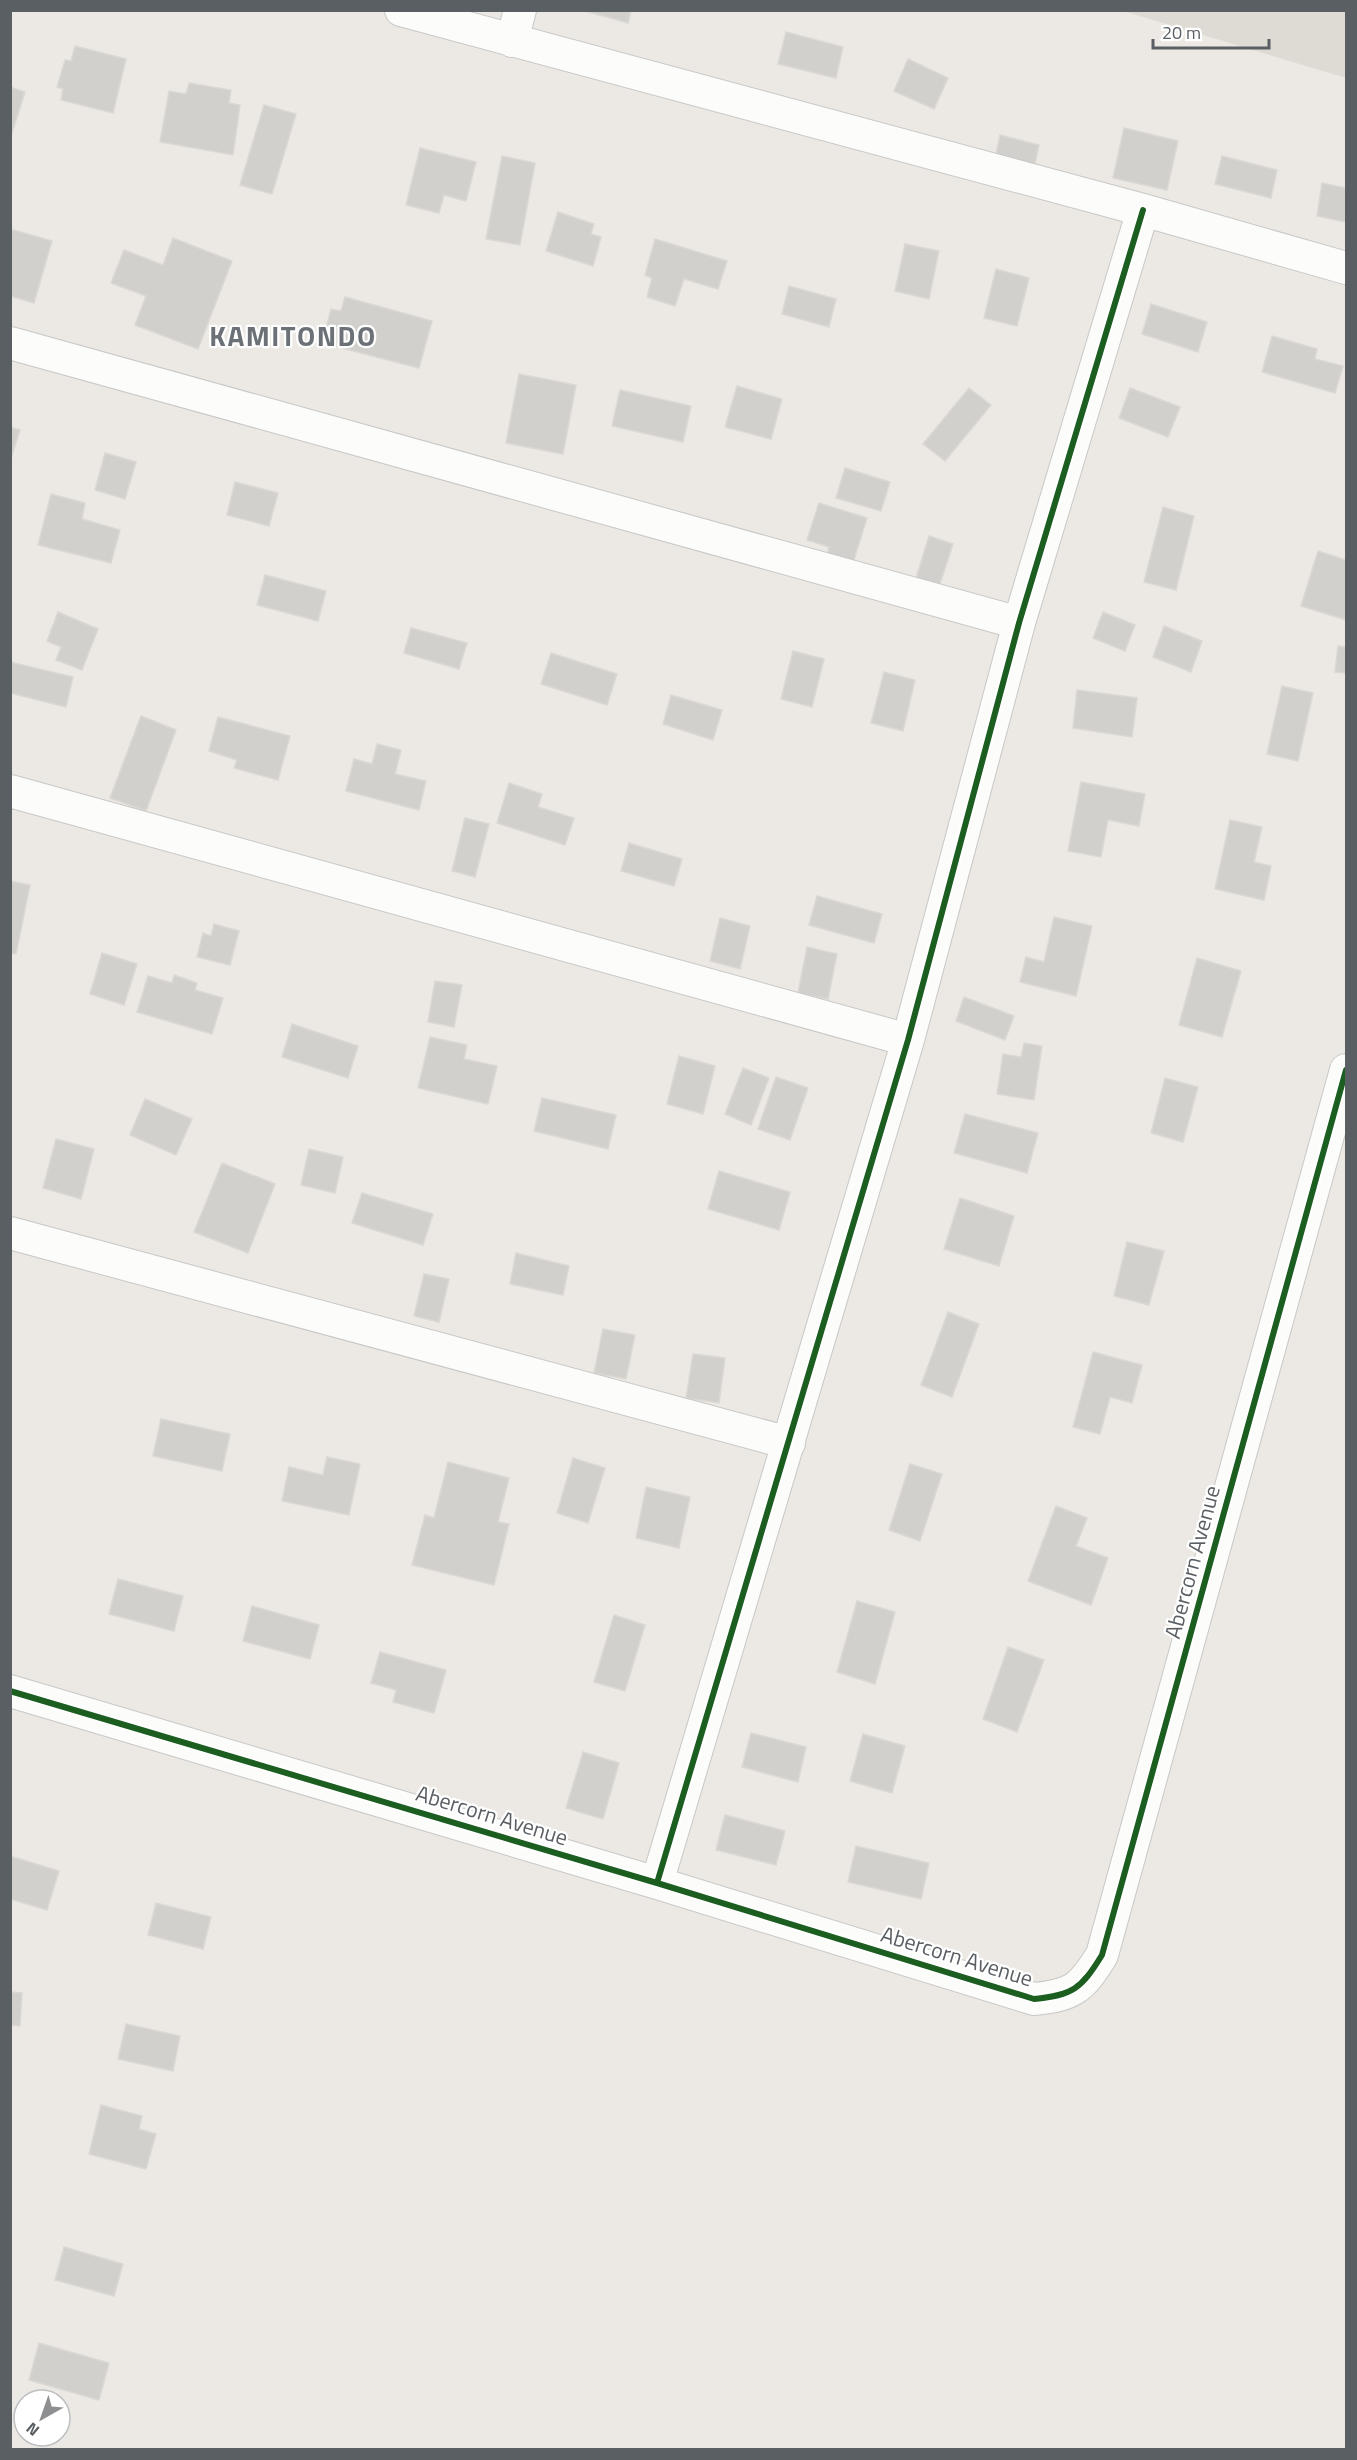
<svg xmlns="http://www.w3.org/2000/svg" width="1357" height="2460" font-family="'Titillium Web',sans-serif">
<rect width="100%" height="100%" fill="#ece9e4"/>
<!-- education -->
<path fill="#dedbd4" d="M1123,11H1346V78Z"/>
<!-- building -->
<path fill="#d2d0cd" stroke="#dbd8d4" stroke-width="1.5" d="M582,10H631L628,23Z
M786,32L843,47L836,78L778,64Z
M75,46L126,59L113,113L61,100L63,89L57,87L65,60L71,61Z
M908,59L948,78L934,109L894,91Z
M189,83L231,90L229,103L240,105L233,155L160,142L169,91L186,94Z
M10,87L25,92L12,133H10Z
M264,105L296,114L272,194L240,185Z
M1124,128L1178,141L1167,190L1113,178Z
M1000,135L1039,145L1033,173L994,163Z
M420,148L476,162L466,201L444,195L439,213L406,205Z
M502,156L535,163L520,245L486,239Z
M1222,156L1277,170L1271,198L1215,184Z
M1322,183L1346,188V222L1317,216Z
M558,212L594,224L591,234L601,237L593,266L546,251Z
M10,229L52,241L34,303L10,296Z
M173,238L232,261L198,349L135,325L146,296L111,283L124,250L163,265Z
M655,239L727,261L718,289L684,279L675,306L647,297L652,278L645,275Z
M905,244L939,251L929,299L895,291Z
M996,269L1029,278L1017,326L984,318Z
M789,286L836,299L829,327L782,314Z
M345,297L432,321L419,368L322,343L331,309L341,311Z
M1151,304L1207,322L1198,352L1142,334Z
M1272,336L1317,349L1315,359L1343,366L1335,393L1262,372Z
M519,374L576,385L563,454L506,443Z
M737,386L782,399L771,439L725,427Z
M969,388L991,405L945,461L923,444Z
M1130,388L1180,407L1168,437L1119,418Z
M620,390L691,406L683,442L612,426Z
M10,427L20,430L10,461Z
M105,453L136,462L125,499L95,490Z
M845,468L890,482L881,511L836,498Z
M235,482L278,493L269,526L227,515Z
M51,494L85,503L82,519L120,530L111,563L38,545Z
M819,503L867,518L852,566L826,558L829,547L807,540Z
M1163,507L1194,516L1176,590L1144,582Z
M929,536L953,544L937,593L914,585Z
M1318,551L1346,560V620L1301,606Z
M265,575L326,591L318,621L257,605Z
M58,612L98,629L82,670L56,660L61,647L47,641Z
M1103,612L1135,625L1125,651L1093,638Z
M1164,626L1202,641L1191,672L1153,657Z
M411,628L467,643L459,669L404,653Z
M1338,646L1346,647V673L1335,672Z
M793,651L824,659L812,707L781,699Z
M551,653L617,674L607,705L541,684Z
M10,662L73,677L66,707L10,693Z
M884,672L915,680L903,731L871,723Z
M1282,686L1313,693L1298,761L1267,754Z
M1077,690L1137,698L1132,737L1073,728Z
M671,695L722,710L713,740L663,724Z
M141,716L176,730L146,811L110,798Z
M218,717L290,736L278,780L234,768L237,760L209,751Z
M377,744L401,750L395,774L426,781L419,810L346,791L354,759L372,764Z
M1081,782L1145,794L1139,826L1108,820L1101,857L1068,851Z
M509,783L542,794L538,807L574,818L565,845L497,823Z
M465,818L489,824L475,877L452,871Z
M1230,820L1262,827L1254,862L1271,866L1264,900L1215,889Z
M629,843L682,859L674,886L621,871Z
M10,881L30,885L16,954L10,953Z
M817,896L882,914L874,943L809,925Z
M1054,917L1092,926L1076,996L1020,982L1026,957L1044,962Z
M720,918L750,926L740,969L710,961Z
M214,924L239,931L230,965L197,957L203,933L211,936Z
M807,947L837,954L828,999L798,993Z
M102,953L137,964L124,1005L90,994Z
M1197,958L1241,971L1222,1037L1179,1025Z
M174,975L197,983L195,990L223,998L212,1034L137,1012L148,976L172,983Z
M435,981L462,985L454,1027L428,1022Z
M964,997L1014,1016L1005,1040L956,1021Z
M292,1024L358,1046L348,1078L282,1057Z
M430,1037L467,1045L464,1059L497,1066L488,1104L418,1088Z
M1024,1043L1042,1046L1034,1100L997,1094L1003,1054L1021,1057Z
M679,1056L715,1066L703,1114L667,1104Z
M743,1068L769,1078L751,1125L725,1114Z
M776,1077L808,1088L790,1140L758,1129Z
M1165,1078L1198,1087L1183,1142L1151,1133Z
M542,1098L616,1115L608,1149L534,1131Z
M145,1099L192,1119L176,1155L130,1135Z
M965,1114L1038,1133L1027,1173L954,1153Z
M56,1139L94,1149L81,1199L43,1188Z
M309,1149L343,1157L335,1193L301,1185Z
M222,1163L275,1184L248,1253L194,1232Z
M719,1171L790,1192L779,1230L708,1209Z
M362,1193L433,1214L423,1245L352,1223Z
M960,1198L1014,1216L999,1266L944,1249Z
M1127,1242L1164,1251L1149,1305L1114,1296Z
M516,1253L569,1266L563,1295L510,1284Z
M424,1274L449,1279L439,1322L414,1316Z
M948,1312L979,1324L952,1397L921,1385Z
M603,1329L635,1335L626,1379L594,1373Z
M1093,1352L1142,1365L1132,1403L1110,1397L1100,1434L1073,1427Z
M693,1354L725,1358L719,1403L686,1398Z
M161,1419L230,1434L222,1471L153,1456Z
M327,1457L360,1464L349,1515L282,1501L289,1467L323,1475Z
M573,1458L605,1468L588,1523L557,1513Z
M448,1462L509,1478L498,1522L509,1524L494,1585L412,1565L425,1515L434,1518Z
M910,1464L942,1474L920,1541L889,1530Z
M646,1487L690,1497L679,1548L636,1538Z
M1056,1506L1087,1518L1076,1546L1108,1558L1091,1605L1028,1581Z
M118,1579L183,1596L174,1631L109,1614Z
M857,1601L895,1612L875,1684L837,1672Z
M252,1606L319,1625L310,1659L243,1641Z
M614,1615L645,1625L625,1691L594,1682Z
M1008,1647L1044,1660L1017,1732L983,1719Z
M380,1652L446,1670L434,1713L393,1702L396,1690L371,1683Z
M751,1733L806,1747L798,1782L742,1767Z
M863,1734L905,1746L892,1793L850,1781Z
M583,1752L619,1763L603,1819L566,1808Z
M725,1815L785,1831L776,1865L716,1850Z
M856,1846L929,1863L921,1899L848,1882Z
M10,1856L59,1871L47,1910L10,1899Z
M156,1903L211,1917L203,1949L148,1935Z
M10,1992L22,1993L20,2026L10,2025Z
M126,2024L180,2036L173,2071L118,2059Z
M101,2105L142,2116L139,2129L156,2134L146,2169L89,2154Z
M64,2247L123,2264L114,2296L55,2280Z
M39,2343L109,2363L99,2400L29,2380Z"/>
<g fill="none" stroke-linecap="round" stroke-linejoin="round">
<!-- minor casing -->
<g stroke="#c8c8c7" stroke-width="34">
<path id="minor" d="M401,10L1143,210L1346,268
M512,41L520,10
M10,343L1019,623
M10,791L908,1040
M10,1233L789,1443
M10,1691L657,1883L1034,1999C1073,1995 1081,1989 1102,1955L1346,1070
M657,1883L908,1040L1019,623L1143,210"/>
</g>
<!-- minor -->
<use href="#minor" stroke="#fcfcfb" stroke-width="32"/>
<!-- cycleway casing -->
<g stroke="#fff" stroke-width="10">
<path id="cycleway" d="M10,1691L657,1883L1034,1999C1073,1995 1081,1989 1102,1955L1346,1070
M657,1883L908,1040L1019,623L1143,210"/>
</g>
<!-- cycleway -->
<use href="#cycleway" stroke="#1b5e20" stroke-width="6"/>
</g>
<g text-anchor="middle" dominant-baseline="central" stroke-width="4.5" stroke-linejoin="round" paint-order="stroke">
<!-- street labels -->
<g font-size="22" fill="#5a5f64" stroke="#fff">
<text transform="translate(1192 1562) rotate(-75)">Abercorn Avenue</text>
<text transform="translate(492 1815) rotate(17)">Abercorn Avenue</text>
<text transform="translate(957 1956) rotate(17)">Abercorn Avenue</text>
</g>
<!-- district labels -->
<g font-size="28" font-weight="bold" letter-spacing="1.5" fill="#6b7176" stroke="#fff">
<text x="293" y="335">KAMITONDO</text>
</g>
</g>
<!-- border -->
<rect width="1357" height="2460" fill="none" stroke="#5a5f64" stroke-width="24"/>
<!-- north arrow -->
<g transform="translate(42 2418) rotate(220)"><circle r="28" fill="#ffffff" stroke="#bdbfc1" stroke-width="1.5"/>
<path d="M0-4.5L10 22L0 15L-10 22Z" fill="#8d8f91"/>
<text y="-9" font-size="16" font-weight="bold" text-anchor="middle" fill="#5a5f64">N</text>
</g>
<!-- scale -->
<path d="M1153 39v9h116v-9" fill="none" stroke="#5a5f64" stroke-width="3"/>
<text x="1162" y="39" font-size="18" fill="#5a5f64" stroke="#ffffff" stroke-width="4.5" paint-order="stroke">20 m</text>
</svg>
